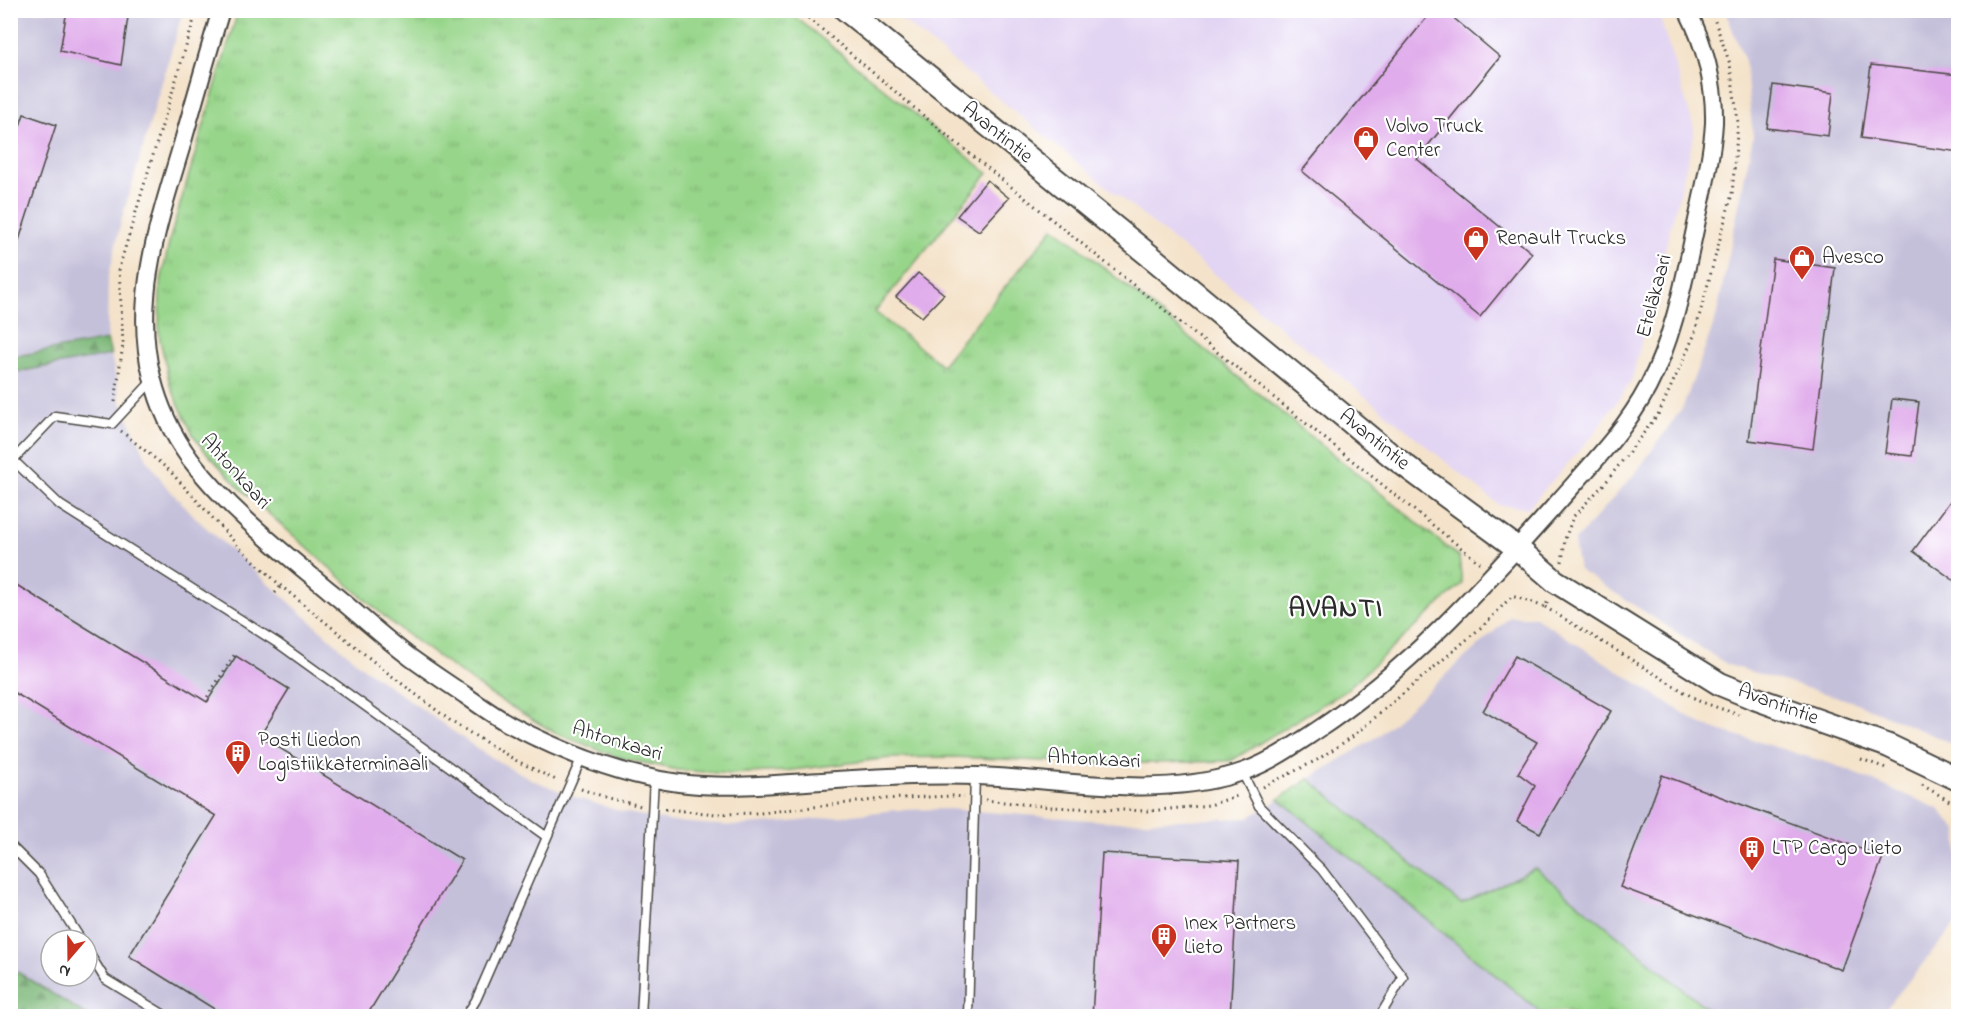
<svg xmlns="http://www.w3.org/2000/svg" width="1969" height="1027" font-family="'Indie Flower',sans-serif">
<defs>
<pattern id="grass-tufts" width="24" height="20" patternUnits="userSpaceOnUse" patternTransform="scale(1.5)"><rect width="24" height="20" fill="#97d58a"/><path d="M3 7l-1-3M5 7V3M7 7l1-3M15 17l-1-3M17 17v-4M19 17l1-3" fill="none" stroke="#82b777"/></pattern>
<pattern id="forest-firs" width="22" height="20" patternUnits="userSpaceOnUse" patternTransform="scale(1.5)"><rect width="22" height="20" fill="#79b676"/><path d="M5 1l3.5 6h-7zM16 11l3.5 6h-7z" fill="#639461"/></pattern>
</defs>
<rect width="100%" height="100%" fill="#fff"/>
<filter id="ink" filterUnits="userSpaceOnUse"><feTurbulence type="fractalNoise" baseFrequency=".0167" numOctaves="2"/><feDisplacementMap in="SourceGraphic" scale="12" xChannelSelector="R" yChannelSelector="G"/><feConvolveMatrix kernelMatrix="1 2 1 2 8 2 1 2 1" color-interpolation-filters="sRGB"/></filter>
<filter id="wash" filterUnits="userSpaceOnUse"><feTurbulence type="fractalNoise" baseFrequency=".008" numOctaves="4" result="noise"/><feDisplacementMap in="SourceGraphic" scale="24" xChannelSelector="R" yChannelSelector="G"/><feGaussianBlur stdDeviation="1.35" result="paint"/><feColorMatrix in="noise" values="0 0 0 0 0 0 0 0 0 0 0 0 0 0 0 0 0 1.4 0 .05"/><feComposite in="paint" operator="in"/></filter>
<g filter="url(#wash)">
<rect width="100%" height="100%" fill="#f4e3ca"/>
<!-- built -->
<path fill="#e2d4f3" d="M891,11H1650L1661,21L1694,128V136L1631,382L1593,435L1528,508L1499,505Z"/>
<!-- industrial -->
<path fill="#c5c0da" fill-rule="evenodd" d="M11,11H183L121,222L108,280L107,340L11,357Z
M1725,11H1958V746L1854,702L1728,665L1579,570L1574,542L1637,471L1683,407L1716,318L1753,136L1745,61Z
M111,355L121,402L147,459L165,485L201,523L361,666L485,754L533,780L577,798L623,812L674,822L732,826L791,822L895,810L949,809L1114,822L1248,818L1279,799L1542,1013L1535,1016H88L11,968L10,373ZM51,940H87V976H51Z
M1510,617H1535L1702,725L1835,765L1939,809L1958,831V921L1880,1016H1716L1535,868L1461,904L1309,779L1377,737Z"/>
<!-- grass -->
<path fill="url(#grass-tufts)" stroke="#61805a" stroke-width="1.5" d="M238,11H788L988,173L875,312L942,365L1054,227L1459,557L1462,584L1346,690L1231,761L1113,764L952,757L890,758L785,771L731,774L678,770L620,758L555,733L490,694L394,625L240,488L204,450L192,433L170,385L159,335L160,286L170,238Z
M1309,779L1461,904L1535,868L1716,1016H1572L1569,1011L1542,1013L1279,799Z"/>
<!-- forest -->
<path fill="url(#forest-firs)" stroke="#527050" stroke-width="1.5" d="M107,340L111,355L11,373V357Z
M11,968L88,1016H11Z"/>
<g id="blocks">
<!-- building -->
<path fill="#e0aceb" d="M67,10H129L121,65L60,51Z
M1433,10H1444L1500,57L1417,159L1532,253L1480,317L1302,171Z
M1871,65L1959,75V152L1861,138Z
M1773,85L1833,93L1828,136L1767,128Z
M24,114L56,125L13,259L10,258V155Z
M987,180L1009,198L979,231L957,216Z
M1773,259L1835,268L1813,449L1749,440Z
M918,273L944,294L922,317L896,297Z
M1892,399L1919,402L1912,456L1885,453Z
M1959,489V584L1913,551Z
M10,581L207,702L236,656L289,689L260,736L462,860L366,1017H227L129,956L216,816L10,690Z
M1515,656L1611,711L1540,833L1517,821L1535,786L1518,773L1537,742L1483,711Z
M1662,775L1883,857L1842,970L1620,887Z
M1102,853L1239,861L1230,1017H1092Z"/>
</g>
</g>
<g filter="url(#ink)">
<use href="#blocks" fill-opacity="0" stroke="#494743" stroke-width="1.5"/>
<g fill="none" stroke-linecap="round" stroke-linejoin="round">
<!-- lane casing -->
<g stroke="#494743" stroke-width="11">
<path id="lane" d="M13,460L55,416L112,424L152,381
M10,461L13,460L60,505L279,644L547,837
M1242,772L1259,806L1322,870L1403,977L1380,1016
M10,845L39,874L81,940
M87,950L105,979L166,1016
M466,1016L476,1000L581,759
M641,1016L654,779
M968,1016L975,776"/>
</g>
<!-- street casing -->
<g stroke="#494743" stroke-width="20">
<path id="street" d="M221,10C207,56 194,102 181,148C159,221 132,300 152,377C159,406 172,434 190,459C229,510 282,551 331,592C358,614 384,638 411,658C429,671 447,683 465,695C479,705 493,715 509,724C562,752 619,775 679,783C727,789 774,784 822,781C874,777 925,774 978,776C1063,779 1153,799 1236,774C1266,765 1290,748 1316,731C1407,671 1480,590 1552,509C1585,471 1624,433 1648,387C1674,337 1684,280 1696,225C1703,192 1712,157 1714,123C1715,85 1705,44 1687,10"/>
</g>
<!-- secondary casing -->
<g stroke="#494743" stroke-width="26">
<path id="secondary" d="M846,10L1155,260L1392,456L1517,548L1555,581L1720,684L1754,698L1889,746L1958,779"/>
</g>
<!-- path -->
<path stroke="#494743" stroke-width="3" stroke-dasharray="1.5 4.5" stroke-linecap="butt" d="M799,10L944,133L1480,563
M115,402L123,344L119,268L197,10
M121,431L169,470L239,547L281,586L384,670L452,722L517,761L558,781
M1562,562L1565,539L1573,517L1606,482L1659,413L1694,336L1732,194L1738,122L1730,64L1711,10
M275,593L281,586
M1545,607L1699,701L1739,715
M209,701L206,699L235,654
M1861,759L1886,768
M1922,785L1958,806
M1263,787L1317,760L1352,737L1485,624L1512,596L1545,607L1549,599
M581,789L608,798L641,806
M985,800L1051,807L1149,811L1210,805L1240,795
M665,809L716,814L760,813L883,799L952,796L964,797"/>
<!-- lane -->
<use href="#lane" stroke="#fff" stroke-width="8"/>
<!-- street -->
<use href="#street" stroke="#fff" stroke-width="16"/>
<!-- secondary -->
<use href="#secondary" stroke="#fff" stroke-width="22"/>
</g>
</g>
<!-- icons -->
<defs>
<g id="shop-pin" transform="scale(1.35)"><path d="M0 17L-7.5 6A9.5 9.5 0 1 1 7.5 6Z" fill="#c8321e" stroke="#fff"/><path d="M-5-2.5h2.3a2.7 3.5 0 0 1 5.4 0H5L5.5 6h-11ZM-1.5-2.5h3a1.5 2.3 0 0 0-3 0Z" fill="#fff"/></g>
<g id="building-pin" transform="scale(1.35)"><path d="M0 17L-7.5 6A9.5 9.5 0 1 1 7.5 6Z" fill="#c8321e" stroke="#fff"/><path d="M-4-6H4V6H1V3H-1V6H-4ZM-2.5-4.3h1.7v1.8h-1.7ZM.8-4.3h1.7v1.8H.8ZM-2.5-1h1.7V.8h-1.7ZM.8-1h1.7V.8H.8Z" fill="#fff"/></g>
</defs>
<g fill-rule="evenodd">
<use href="#shop-pin" x="1366" y="139"/>
<use href="#shop-pin" x="1476" y="239"/>
<use href="#shop-pin" x="1802" y="258"/>
<use href="#building-pin" x="238" y="753"/>
<use href="#building-pin" x="1752" y="849"/>
<use href="#building-pin" x="1164" y="936"/>
</g>
<g text-anchor="middle" dominant-baseline="central" stroke-width="4.5" stroke-linejoin="round" paint-order="stroke">
<!-- poi labels -->
<g font-size="21" fill="#2b2b2b" stroke="#fff" text-anchor="start">
<text x="1386" y="127">Volvo Truck<tspan x="1386" dy="24">Center</tspan></text>
<text x="1496" y="239">Renault Trucks</text>
<text x="1822" y="258">Avesco</text>
<text x="258" y="741">Posti Liedon<tspan x="258" dy="24">Logistiikkaterminaali</tspan></text>
<text x="1772" y="849">LTP Cargo Lieto</text>
<text x="1184" y="924">Inex Partners<tspan x="1184" dy="24">Lieto</tspan></text>
</g>
<!-- street labels -->
<g font-size="21" fill="#2b2b2b" stroke="#fff">
<text transform="translate(997 133) rotate(39)">Avantintie</text>
<text transform="translate(1655 296) rotate(-75)">Eteläkaari</text>
<text transform="translate(1374 440) rotate(39)">Avantintie</text>
<text transform="translate(235 472) rotate(48)">Ahtonkaari</text>
<text transform="translate(1778 705) rotate(20)">Avantintie</text>
<text transform="translate(617 742) rotate(17)">Ahtonkaari</text>
<text transform="translate(1094 760) rotate(3)">Ahtonkaari</text>
</g>
<!-- district labels -->
<g font-size="27" font-weight="bold" letter-spacing="1.5" fill="#2b2b2b" stroke="#fff">
<text x="1336" y="609">AVANTI</text>
</g>
</g>
<!-- margin -->
<rect width="1969" height="1027" fill="none" stroke="#fff" stroke-width="36"/>
<!-- north arrow -->
<g transform="translate(69 958) rotate(200)"><circle r="28" fill="#ffffff" stroke="#aaaaaa" stroke-width="1.5"/>
<path d="M0-4.5L10 22L0 15L-10 22Z" fill="#c8321e"/>
<text y="-9" font-size="16" font-weight="bold" text-anchor="middle" fill="#2b2b2b">N</text>
</g>
</svg>
